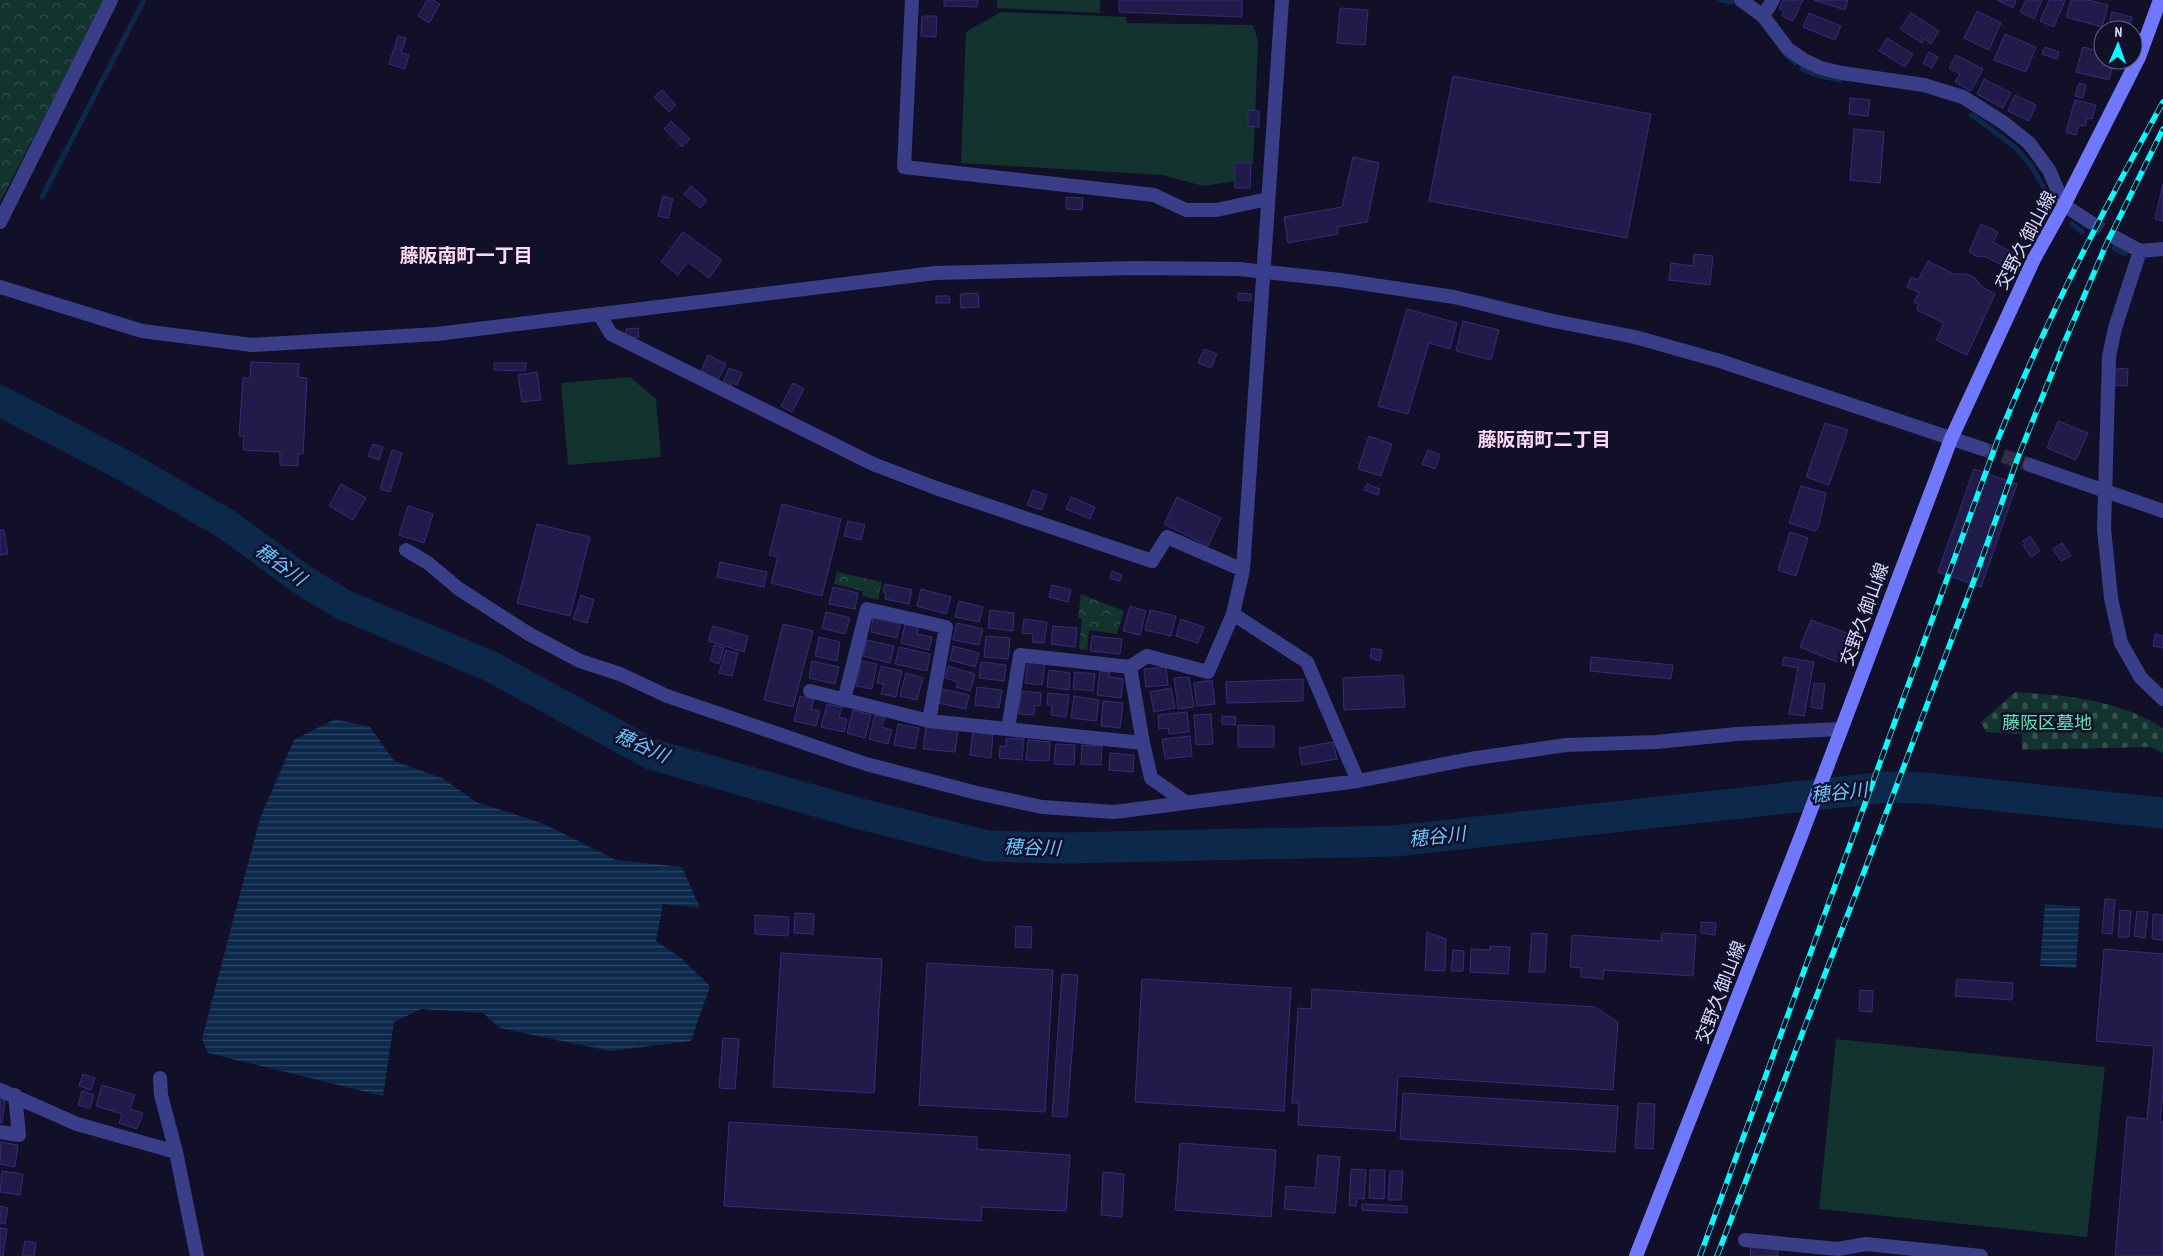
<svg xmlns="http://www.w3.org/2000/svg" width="2163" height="1256" font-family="'PT Sans Narrow','Noto Sans JP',sans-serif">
<defs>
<pattern id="cemetery-stones" width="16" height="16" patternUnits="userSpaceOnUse" patternTransform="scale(1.25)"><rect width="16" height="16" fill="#13332f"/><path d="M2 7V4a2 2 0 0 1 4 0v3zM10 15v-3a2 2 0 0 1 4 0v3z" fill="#35504e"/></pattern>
<pattern id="park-crowns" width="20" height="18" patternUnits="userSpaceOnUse" patternTransform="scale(1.25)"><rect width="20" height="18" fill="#13332f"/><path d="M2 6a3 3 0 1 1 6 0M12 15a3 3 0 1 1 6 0" fill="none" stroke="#35504e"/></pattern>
<pattern id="water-rules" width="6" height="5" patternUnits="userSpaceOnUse" patternTransform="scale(1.25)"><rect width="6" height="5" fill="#0c294c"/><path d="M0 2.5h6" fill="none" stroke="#2f4767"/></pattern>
</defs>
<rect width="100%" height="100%" fill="#121029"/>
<!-- cemetery -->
<path fill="url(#cemetery-stones)" d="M2015,692C2064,695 2121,700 2163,728V753L2150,747L2022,750V734L1986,732L1981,722Z"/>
<!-- park -->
<path fill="url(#park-crowns)" d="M0,0H106L0,202Z
M837,572L882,582L878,600L862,596L863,591L834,584Z
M1081,594L1124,611L1117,634L1089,630L1087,650L1079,649L1082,619L1078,618Z"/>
<!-- pitch -->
<path fill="#13332f" d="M997,0H1100V13L997,8Z
M1001,12L1126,17L1127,23L1253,25L1258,41L1253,164L1236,163L1235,181L1204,186L1162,175L961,163L966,32Z
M630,377L656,399L661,457L568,465L561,383Z
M1836,1039L2105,1067L2087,1237L1819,1209Z"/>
<!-- water -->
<path fill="url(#water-rules)" d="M335,719L370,727L394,761L442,778L476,802L544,824L616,860L682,867L700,908L663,904L656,941L681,958L710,986L691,1041L610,1051L500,1028L483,1013L421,1009L394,1022L383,1096L208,1053L202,1039L260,818L294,740Z
M2045,904L2080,907L2076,968L2040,966Z"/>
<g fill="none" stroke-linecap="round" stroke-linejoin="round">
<!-- stream -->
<path stroke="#0c294c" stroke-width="5" d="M1721,0L1732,2
M1786,55L1795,63
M1802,69L1816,75L1840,80
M1972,115L2016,148L2032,167L2053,204
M42,197L144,0
M2072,224L2082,232
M2114,248L2125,254"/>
<!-- river -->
<path stroke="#0c294c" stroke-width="31" d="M0,401L125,466L226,524L304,581L344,605L490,666L651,754L861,814L987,846L1064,848L1395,841L1887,787L1925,788L2163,813"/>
</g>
<!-- building -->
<path fill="#211b4a" stroke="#352d77" d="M427,0H433L440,4L429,23L418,16Z
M944,0H978L977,7L944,6Z
M1119,0H1242V17L1119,12Z
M1783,0H1803L1793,21L1782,16L1784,11L1779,9Z
M1814,0H1848L1845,10Z
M1997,0H2016L2013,8Z
M2026,0H2042L2034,19L2020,12Z
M2049,0H2065L2054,27L2040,21Z
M2071,0H2089L2108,5L2102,27L2066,17Z
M1340,8L1368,10L1365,45L1337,43Z
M1977,11L2001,23L1989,50L1964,38Z
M2112,12L2132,17L2129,30H2108Z
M1809,13L1841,26L1835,40L1803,27Z
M1911,13L1939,31L1931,44L1924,39L1922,43L1900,29Z
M922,16H937L936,37L921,36Z
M2005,34L2036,47L2026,72L1994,60Z
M398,36L406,38L401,53L409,55L405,69L389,64Z
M1887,38L1913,54L1905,67L1879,51Z
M2045,47L2059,52L2057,59L2042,54Z
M2083,47L2103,52V60H2114L2109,80L2076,72Z
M1929,52L1938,57L1932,68L1923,63Z
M1956,55L1983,69L1971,91L1955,82L1960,74L1949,68Z
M1453,76L1651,114L1627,238L1429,201Z
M1984,79L2011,93L2003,108L1977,94Z
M2079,83L2086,85L2083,98L2075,96Z
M662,90L676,105L669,112L654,97Z
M2015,95L2036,105L2029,121L2008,111Z
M1850,98L1870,100L1868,116L1849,114Z
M2075,100L2096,105L2092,119L2087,118L2085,126L2079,125L2076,135L2066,132Z
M1248,110L1259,111V127L1248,126Z
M671,121L690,139L682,147L664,129Z
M1854,129L1884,132L1880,183L1850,180Z
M1353,157L1379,163L1367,222L1337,227L1338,234L1288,243L1284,217L1342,207Z
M1235,163H1251L1250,188H1235Z
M2163,184V221L2155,219Z
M691,186L707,200L700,208L684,194Z
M663,196L673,199L668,218L658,216Z
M1066,197L1083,198L1082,210L1066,209Z
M1981,224L1998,232L1993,242L2019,256L2011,270L1984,256L1978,257L1969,252Z
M683,232L722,260L709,278L688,262L678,275L661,262Z
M1694,254L1713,256L1710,285L1669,280L1671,263L1693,266Z
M1928,261L1954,274H1967L1975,278L1982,287L1995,294L1967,355L1936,340L1944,323L1917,310L1918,304L1914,302L1919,293L1907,287L1911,277L1918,280Z
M978,293L979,307L961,308L960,294Z
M1238,293L1251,294V301L1238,300Z
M936,296H949L950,303H936Z
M1407,309L1457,323L1450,349L1429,343L1408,414L1378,406Z
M1463,321L1499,330L1491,360L1456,351Z
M638,328L639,337L626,338V329Z
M1204,349L1217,354L1211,368L1198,363Z
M708,355L726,364L717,382L700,374Z
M251,362L299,364L298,377L307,378L303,454H298V466L280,465V452L243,450L244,436H239L243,378H250Z
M494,363H526L525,371L494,370Z
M729,368L742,373L737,385L732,383L730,389L722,385Z
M2115,368L2128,369L2127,386L2114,385Z
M537,372L541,400L522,402L518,375Z
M793,383L804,389L792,412L781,406Z
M2058,421L2088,433L2076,460L2047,448Z
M1825,423L1848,430L1829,485L1806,477Z
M1369,436L1392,444L1381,476L1358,469Z
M373,444L383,447L379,460L368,456Z
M392,450L402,453L390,492L380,489Z
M1428,450L1440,455L1435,469L1422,464Z
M1974,469L2017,484L1981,587L1938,572Z
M341,484L366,498L353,520L329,506Z
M1367,484L1380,489L1378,495L1364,490Z
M1801,486L1826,493L1819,526L1815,531L1789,523Z
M1033,490L1047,495L1042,510L1027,505Z
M1071,497L1095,507L1090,519L1066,509Z
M1177,497L1221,518L1208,546L1164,524Z
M782,504L841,519L822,596L771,583L778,557L769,555Z
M408,506L433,514L424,543L399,535Z
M848,521L865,525L861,540L844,536Z
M537,524L590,537L570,616L517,603Z
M0,530H4L8,554L0,555Z
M1790,532L1808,538L1796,576L1778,570Z
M2030,536L2040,551L2031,557L2023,545L2025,544L2023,541Z
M2062,543L2071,556L2061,561L2053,549Z
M720,562L767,572L764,587L717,577Z
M1112,571L1122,575L1120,581L1110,578Z
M885,584L912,590L909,604L885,599L886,593L883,592Z
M1052,585L1071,590L1068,602L1049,597Z
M833,587L858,593L855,609L829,604Z
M921,589L951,597L946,614L917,606Z
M581,595L594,600L587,623L573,619Z
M959,601L983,607L979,622L955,617Z
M1130,606L1146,611L1140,635L1123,631Z
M990,610L1014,613L1013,631L988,628Z
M1150,610L1176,616L1171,636L1145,630Z
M826,612L850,618L845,634L822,628Z
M873,618L900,624L897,638L871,632Z
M1024,619L1047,622L1044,643L1032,642L1033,634L1022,633Z
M1181,619L1204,627L1198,643L1176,636Z
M1811,620L1853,635L1842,664L1800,647Z
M957,623L983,629L979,645L953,640Z
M783,624L813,631L793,707L764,700Z
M905,624L918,627L917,634L932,637L929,650L901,643Z
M713,626L748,636L744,652L708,641Z
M1053,626L1077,628L1075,647L1051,644Z
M2155,634L2163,636V648L2153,646Z
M986,636L1010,638L1008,659L984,657Z
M1092,636L1122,639L1120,654L1090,651Z
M819,637L840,642L837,661L815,656Z
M867,640L894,646L890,663L863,656Z
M714,645L724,648L719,664L710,661Z
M953,646L979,653L975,667L950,660Z
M899,647L930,654L927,671L895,664Z
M1372,648L1382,650L1380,661L1370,658Z
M726,650L738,653L732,676L719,673Z
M1591,657L1673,665L1671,679L1590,671Z
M1784,657L1814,662L1804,716L1789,714L1798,668L1782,665Z
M812,661L839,667L835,684L809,678Z
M861,661L877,664L872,689L856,686Z
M1028,661L1045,663L1042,685L1025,683Z
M981,662L1006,665L1004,681L979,678Z
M881,666L902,671L896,697L881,694L884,684L877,683Z
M948,666L975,674L970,691L956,687L958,682L945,678Z
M1166,667L1168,685L1146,687L1144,669Z
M1049,670L1070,673L1069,690L1047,687Z
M1100,671L1110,672L1109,677L1123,679L1121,698L1097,695Z
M1075,672L1095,674L1093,691L1073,689Z
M906,673L923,678L917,700L900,696Z
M1403,675L1405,707L1344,710L1343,678Z
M1189,677L1194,707L1178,709L1174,678Z
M1303,679V701L1227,703L1226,682Z
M1212,680L1215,704L1197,706L1194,683Z
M1814,683L1825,684L1822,709L1811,707Z
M977,687L1002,690L999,708L975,705Z
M1171,688L1175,708L1154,712L1150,692Z
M941,689L969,695L966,709L938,703Z
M1021,691L1041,693L1040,706L1035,705L1034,715L1019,714Z
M1048,693L1069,695L1066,717L1051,715L1052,705H1047Z
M800,696L814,700L811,709L820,711L816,726L794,721Z
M1074,696L1099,700L1096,721L1071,718Z
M1103,701L1123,703L1120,728L1101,726Z
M827,704L842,707L839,717L847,719L844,732L821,727Z
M853,710L871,715L865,738L847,733Z
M1187,712L1189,732L1169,734L1168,728L1159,729L1158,715Z
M1211,714L1213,744L1196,745L1194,715Z
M875,715L885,717L882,727L892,730L888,744L869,739Z
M1222,716L1236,717L1235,725L1222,724Z
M2013,718H2025V729H2013Z
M898,724L919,728L915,749L894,745Z
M1238,725L1274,726V747H1238Z
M926,726L958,730L955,752L923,749Z
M973,732L993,734L991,758L970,755Z
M1190,736L1192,756L1165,759L1162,739Z
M1006,738L1024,739L1022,760L999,758L1000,746L1006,747Z
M1028,740L1050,742L1049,761L1026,760Z
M1333,742L1337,759L1302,765L1299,748Z
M1056,744L1075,745L1074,765L1054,764Z
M1082,745L1102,746L1101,765L1081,764Z
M1110,753L1134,755L1133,772L1109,770Z
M2105,899L2115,900L2112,934L2102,933Z
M2120,910L2131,911L2129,937H2118Z
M2137,911L2148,912L2145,938L2134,936Z
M795,913L814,914L813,934L794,933Z
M2153,914L2163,915V940L2152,939Z
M755,915L789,917L788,936L755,934Z
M1701,922L1716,923L1715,935L1701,933Z
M1016,926L1032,927L1031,948L1015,947Z
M1427,932L1446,939L1445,971L1425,970Z
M1532,933L1547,934L1545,972H1529Z
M1662,933L1696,935L1693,976L1604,970L1603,979L1581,977V968L1570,967L1572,935L1661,941Z
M1490,946L1510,947L1508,974L1470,972L1471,949L1490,950Z
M2104,949L2163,954V1092L2160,1122H2163V1256H2115L2127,1117L2147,1119L2154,1046L2096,1041Z
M1453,950L1464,951L1463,971H1451Z
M781,953L882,959L874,1093L773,1087Z
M927,963L1053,970L1045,1112L919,1105Z
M1062,974L1078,975L1067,1117L1052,1116Z
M1142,979L1291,988L1284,1111L1135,1102Z
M1957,979L2013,983L2012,1000L1955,996Z
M1312,989L1595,1007L1618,1022L1613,1090L1398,1076L1395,1131L1298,1125L1299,1103H1292L1298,1008L1311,1009Z
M1860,990L1873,991L1872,1012L1859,1011Z
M723,1038L739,1039L735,1089L719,1088Z
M83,1074L95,1078L91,1090L79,1086Z
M102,1085L135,1095L130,1109L143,1113L137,1129L119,1123L122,1114L96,1106Z
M82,1091L94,1095L90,1108L78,1105Z
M1403,1093L1618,1106L1615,1152L1400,1139Z
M0,1099H5L2,1123H0Z
M1638,1103L1655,1104L1653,1149L1635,1148Z
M729,1122L977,1137V1149L1070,1155L1066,1211L982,1207L981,1221L724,1206Z
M1,1142L18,1145L15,1167L0,1164Z
M1180,1143L1276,1150L1271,1217L1175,1210Z
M1318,1155L1340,1157L1335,1213L1284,1209L1286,1186L1315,1188Z
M1351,1169L1366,1170L1364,1199L1357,1198L1356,1206L1349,1205Z
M1370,1170H1385L1384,1199L1369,1198Z
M2,1171L23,1174L20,1195L0,1192Z
M1390,1171H1403L1401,1200H1388Z
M1103,1172L1124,1174L1122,1217L1101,1215Z
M1362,1204L1407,1206V1213L1362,1210Z
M0,1206L8,1208L5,1224L0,1223Z
M0,1228L7,1229L3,1256H0Z
M25,1241L36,1243L34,1256H22Z
M1751,1247L1778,1248V1256H1750Z"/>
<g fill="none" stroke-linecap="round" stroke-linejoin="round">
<!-- minor-tunnel -->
<path stroke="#302e49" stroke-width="14" stroke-dasharray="14 7" stroke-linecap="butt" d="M2090,222L2116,238"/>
<!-- tertiary-tunnel -->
<path stroke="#302e49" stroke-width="14" stroke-dasharray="14 7" stroke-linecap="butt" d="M1983,449L2030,465"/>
<!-- minor -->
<path stroke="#3a3e89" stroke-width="14" d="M912,0L904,167L1154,195L1186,210H1216L1268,199
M1282,0L1243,570L1233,614L1307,662L1358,781
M1741,0L1763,16L1788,49L1804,60L1821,68L1842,73L1924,85L1963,97L2004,123L2029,143L2049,170L2064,205L2090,222
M1763,16L1773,0
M0,222L111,0
M2116,238L2140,251L2163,249
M2140,251L2115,328L2109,357L2104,529L2111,598L2121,643L2141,678L2163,699
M599,314L611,334L873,464L936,488L1152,561L1167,537L1243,570
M406,550L428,563L459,589L529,634L580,661L620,674L667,696L866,764L977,793L1042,807L1114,812L1358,781L1470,759L1566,745L1656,742L1737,734L1841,729
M1130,667L1147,656L1208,672L1233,614
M810,691L929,721L1143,743L1151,778L1185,802
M844,700L867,609L946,627L929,721
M1008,729L1020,655L1130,667L1143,743
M160,1078L161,1095L176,1152L197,1256
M0,1090L77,1124L176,1152
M0,1132L19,1135L15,1095
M1745,1240L1838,1249L1866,1244L1981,1256"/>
<!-- tertiary -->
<path stroke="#3a3e89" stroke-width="14" d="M0,287L142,331L252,345L437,334L935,273L1135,268L1239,269L1340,280L1454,297L1549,320L1635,337L1720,361L1983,449
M2030,465L2163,511"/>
<!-- secondary -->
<path stroke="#6f78ff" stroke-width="14" d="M1636,1256L1801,836L1951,439L2034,259L2064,205L2139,57L2160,0"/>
<!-- rail casing -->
<g stroke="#04fcff" stroke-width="5.5">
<path id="rail" d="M1700,1256L1998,439C2045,322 2102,212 2163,102
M1717,1256L1861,880L1976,575L2017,460L2062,348L2105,247L2163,129"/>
</g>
<!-- rail -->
<use href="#rail" stroke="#121029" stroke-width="4" stroke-dasharray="11" stroke-linecap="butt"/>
</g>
<g text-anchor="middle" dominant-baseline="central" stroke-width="5" stroke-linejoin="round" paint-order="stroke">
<!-- street labels -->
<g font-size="18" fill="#d9d8ff" stroke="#121029">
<text transform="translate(2025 240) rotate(-62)">交野久御山線</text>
<text transform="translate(1864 614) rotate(-70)">交野久御山線</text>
<text transform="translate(1720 992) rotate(-69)">交野久御山線</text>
</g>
<!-- park labels -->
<g font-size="18" fill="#60e2b6" stroke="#121029">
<text x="2047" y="722">藤阪区墓地</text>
</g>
<!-- neighbourhood labels -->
<g font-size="19" font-weight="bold" fill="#ffdaf5" stroke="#121029">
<text x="466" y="255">藤阪南町一丁目</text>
<text x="1544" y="439">藤阪南町二丁目</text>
</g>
<!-- water labels -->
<g font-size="19" font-style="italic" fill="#66c6ff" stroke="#121029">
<text transform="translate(281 564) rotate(36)">穂谷川</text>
<text transform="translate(642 745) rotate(24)">穂谷川</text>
<text transform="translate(1839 792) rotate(-6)">穂谷川</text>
<text transform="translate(1437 836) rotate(-6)">穂谷川</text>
<text transform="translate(1032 847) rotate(2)">穂谷川</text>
</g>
</g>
<!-- north arrow -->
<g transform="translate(2118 45) rotate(2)"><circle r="24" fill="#121029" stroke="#62607f"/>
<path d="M0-4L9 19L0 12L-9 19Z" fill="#04fcff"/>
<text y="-8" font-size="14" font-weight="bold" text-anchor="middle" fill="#d9d8ff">N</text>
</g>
</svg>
